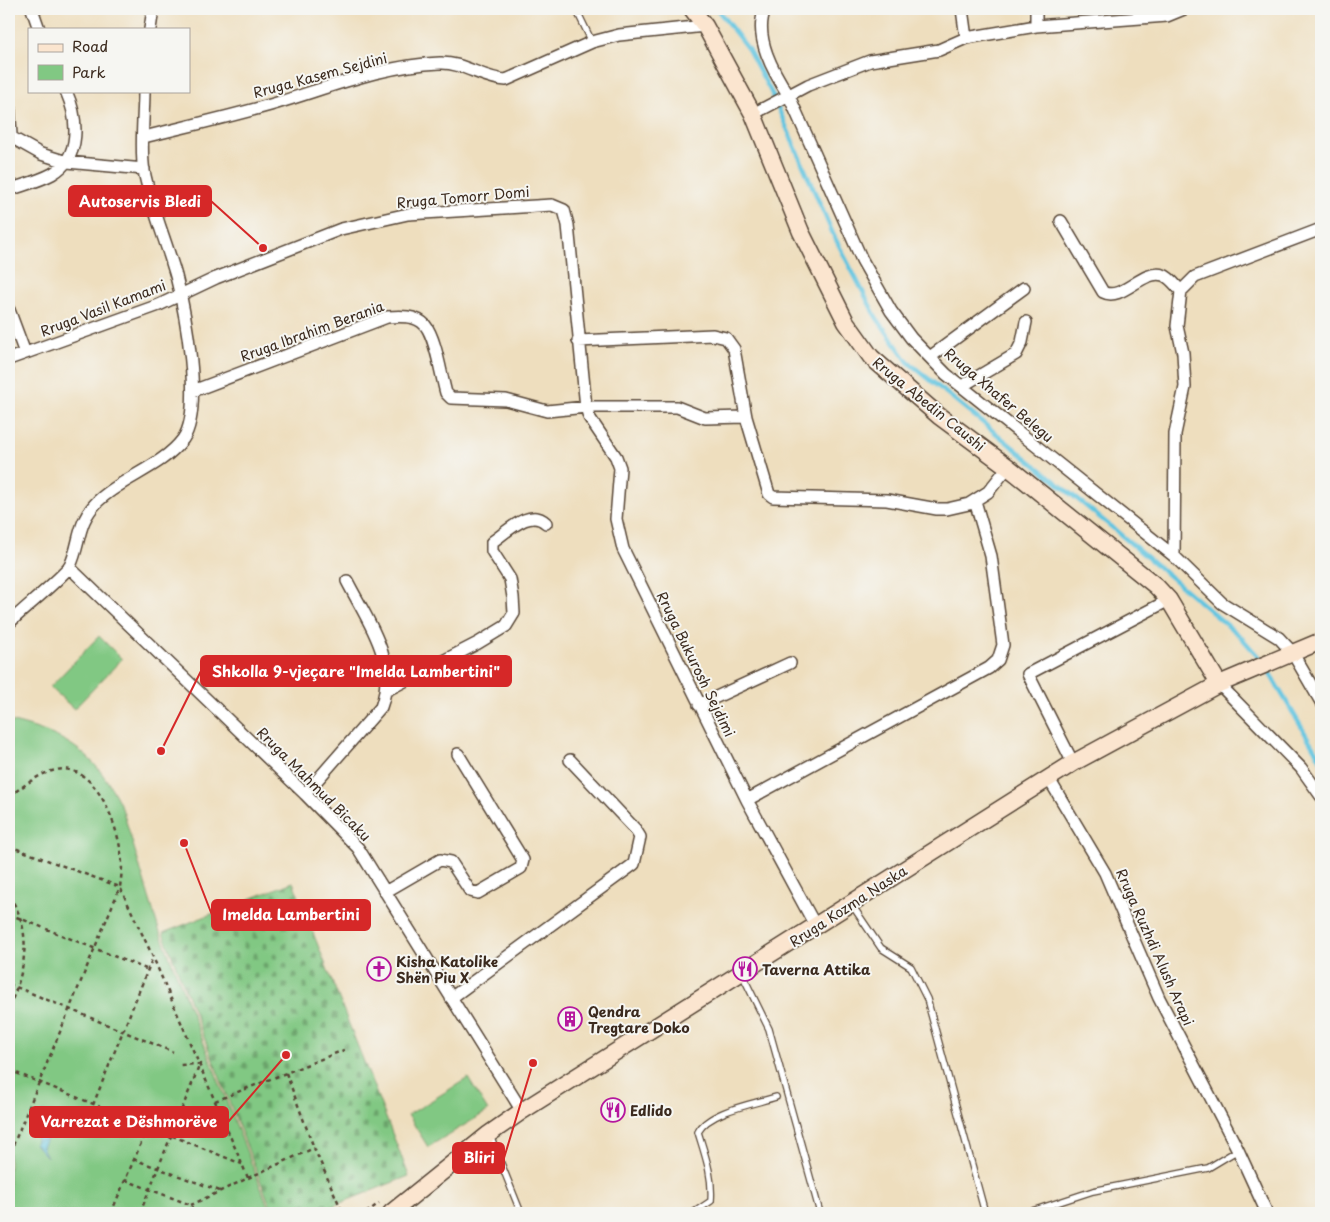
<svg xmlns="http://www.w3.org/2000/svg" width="1330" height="1222" font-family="'Playpen Sans',sans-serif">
<defs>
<pattern id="cemetery-stones" width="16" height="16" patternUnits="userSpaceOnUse" patternTransform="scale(1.25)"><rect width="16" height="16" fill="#81c883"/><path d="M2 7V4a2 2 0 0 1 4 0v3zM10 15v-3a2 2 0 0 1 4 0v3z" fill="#6ba36b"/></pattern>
<pattern id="water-rules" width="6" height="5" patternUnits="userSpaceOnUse" patternTransform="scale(1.25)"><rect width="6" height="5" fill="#62c5e0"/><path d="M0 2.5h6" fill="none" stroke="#56a9c0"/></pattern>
</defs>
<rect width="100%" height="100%" fill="#f6f6f2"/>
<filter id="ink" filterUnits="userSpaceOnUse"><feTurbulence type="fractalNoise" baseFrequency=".02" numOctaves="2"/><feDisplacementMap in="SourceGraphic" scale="10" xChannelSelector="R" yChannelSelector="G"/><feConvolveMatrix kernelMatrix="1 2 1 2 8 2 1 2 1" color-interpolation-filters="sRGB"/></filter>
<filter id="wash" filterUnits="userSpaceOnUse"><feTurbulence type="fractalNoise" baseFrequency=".0096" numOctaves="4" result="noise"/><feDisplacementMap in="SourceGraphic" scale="20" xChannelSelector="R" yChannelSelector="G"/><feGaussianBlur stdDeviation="1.12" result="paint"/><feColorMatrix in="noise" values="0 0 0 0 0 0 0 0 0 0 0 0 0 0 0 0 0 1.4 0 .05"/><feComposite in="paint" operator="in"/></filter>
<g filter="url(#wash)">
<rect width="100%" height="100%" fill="#eedebe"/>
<!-- cemetery -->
<path fill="url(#cemetery-stones)" stroke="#5e7950" d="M293,882L409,1176L315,1213H273L163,933Z"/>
<!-- green -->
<path fill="#81c883" stroke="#5e7950" d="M99,636L122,659L74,709L50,687Z
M9,721C68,735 96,753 122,808L159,930L271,1213H9Z
M468,1078L488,1111L428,1147L408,1115Z"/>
<!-- water -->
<path fill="url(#water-rules)" stroke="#4e787f" d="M41,1112L75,1115L74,1120L57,1119L42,1147L47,1157L35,1144Z"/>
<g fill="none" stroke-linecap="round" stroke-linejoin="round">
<!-- stream -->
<path stroke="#62c5e0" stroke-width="4.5" d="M717,9L748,49L772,94L833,234L876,317L908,362L1114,529L1241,637L1263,662
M1267,669L1321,760"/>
</g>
</g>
<g filter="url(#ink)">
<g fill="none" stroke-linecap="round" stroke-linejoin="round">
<!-- service casing -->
<g stroke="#564536" stroke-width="8">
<path id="service" d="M576,9L592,42
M852,905L881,948L911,967L927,999L985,1213
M742,974L769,1029L820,1213
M490,1136L521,1213
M693,1213L711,1201C713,1176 705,1155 698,1132C709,1111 754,1104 776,1097
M1026,1213L1093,1191L1208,1168L1238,1150"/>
</g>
<!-- minor casing -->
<g stroke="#564536" stroke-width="14">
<path id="minor" d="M32,9L39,29
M765,9C753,37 774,73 789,96L862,260L891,311L911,338L946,374L1174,556L1222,603L1279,638L1292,652L1321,702
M962,9L966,38
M1036,9V26
M150,29L153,9
M9,101L11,136
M753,114L808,85L870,61L939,50L966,38L1036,26L1167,16L1184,9
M9,136L41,154L67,162L144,169
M144,137C188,126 233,116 277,103C330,87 384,65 440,63C463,62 483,79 506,80L592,42L619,35L705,26
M9,190C23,185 39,181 52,174C82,157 78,118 66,91
M1061,221L1103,292C1122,302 1142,269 1163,275C1170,277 1176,286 1181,291
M9,310L25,353
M578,341L713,335L726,338L734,349L746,417L769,494L773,497L887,500L937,509H947L969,504L988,492L1008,467
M930,357L1024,288
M9,359L159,305L216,278L341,229L408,214L552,205L564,210L568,225L586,407L589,417L616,457L620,468L616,519L623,549L747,800L816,927
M962,386L1016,354L1022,342L1026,322
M193,391L387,317C400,316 416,315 425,325C436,338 441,376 446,393L451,398L506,400L547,411L586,407H677L705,418L746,417
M1174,556L1175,434L1185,387L1183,353L1177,326L1181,291L1195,277L1321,229
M69,567L305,794L358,848L522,1111
M9,623C19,613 66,574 70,566C81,543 76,523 98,501C123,477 162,467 183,439C204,409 185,311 176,276C166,241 151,206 144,171C140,151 144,113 144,91
M1219,684L1301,768L1321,796
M387,690L478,643L506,626L514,613L513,597L510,579L492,551V542C507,532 530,507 546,523
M699,705L790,663
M1073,763L1028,674L1169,600
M1049,779L1105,873L1159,998L1238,1150L1267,1213
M305,794L381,707C398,660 368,622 347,581
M747,800L989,668L998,660L1003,645L991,556L975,501
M385,892L440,860L451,862L470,891L478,893L521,868L523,860L458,754
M451,998L634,864L640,837L635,829L570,760"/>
</g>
<!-- secondary casing -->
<g stroke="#564536" stroke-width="19">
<path id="secondary" d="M692,9L705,26L753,114L801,232L846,322L871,357L939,416L1008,467L1156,586L1169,600L1219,684
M391,1213L489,1134L522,1111L1073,763L1219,684L1321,641"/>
</g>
<!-- path -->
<path stroke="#564536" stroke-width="2.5" stroke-dasharray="4 4" stroke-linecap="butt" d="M9,796C23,787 39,773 56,770C97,761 121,832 122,864C122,872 121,879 120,887L9,1155
M9,846L120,887L153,957L248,1178L191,1205
M9,896C34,931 25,971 9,1007
M9,914L146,969
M9,984L173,1052
M9,1070L242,1164
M286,1073L314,1148L343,1213
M215,1101L344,1050
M93,1105L153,957
M133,1159L220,1191
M248,1178L314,1148
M125,1180L191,1205L194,1213
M111,1213L148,1127
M140,1213L200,1064L178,1065
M366,1213L379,1203"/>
<!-- service -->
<use href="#service" stroke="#fff" stroke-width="5.5"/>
<!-- minor -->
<use href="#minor" stroke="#fff" stroke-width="11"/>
<!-- secondary -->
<use href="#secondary" stroke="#fbe5cf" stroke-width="16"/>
</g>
</g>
<!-- icons -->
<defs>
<g id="church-ring" transform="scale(1.25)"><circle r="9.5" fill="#f6f6f2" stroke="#b5179e" stroke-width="1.5"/><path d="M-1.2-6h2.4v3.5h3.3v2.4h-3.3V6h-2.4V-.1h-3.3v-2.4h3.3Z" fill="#b5179e"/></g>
<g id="restaurant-ring" transform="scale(1.25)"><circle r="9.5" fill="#f6f6f2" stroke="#b5179e" stroke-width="1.5"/><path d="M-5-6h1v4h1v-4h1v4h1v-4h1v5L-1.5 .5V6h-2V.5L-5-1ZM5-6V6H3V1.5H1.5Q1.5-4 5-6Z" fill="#b5179e"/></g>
<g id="building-ring" transform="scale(1.25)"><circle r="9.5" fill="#f6f6f2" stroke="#b5179e" stroke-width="1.5"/><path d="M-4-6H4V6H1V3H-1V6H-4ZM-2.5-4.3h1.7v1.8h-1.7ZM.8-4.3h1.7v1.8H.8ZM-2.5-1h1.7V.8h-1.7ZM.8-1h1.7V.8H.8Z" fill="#b5179e"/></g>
</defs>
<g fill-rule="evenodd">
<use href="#church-ring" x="379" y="969"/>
<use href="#restaurant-ring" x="745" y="969"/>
<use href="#building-ring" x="570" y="1019"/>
<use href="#restaurant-ring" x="613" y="1110"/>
</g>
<g text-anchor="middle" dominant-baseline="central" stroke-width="4" stroke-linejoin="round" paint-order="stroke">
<!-- street labels -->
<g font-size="14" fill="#3b2a1e" stroke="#f6f6f2">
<text transform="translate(320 75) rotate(-15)">Rruga Kasem Sejdini</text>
<text transform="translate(463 197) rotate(-5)">Rruga Tomorr Domi</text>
<text transform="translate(103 308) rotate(-21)">Rruga Vasil Kamami</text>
<text transform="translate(312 331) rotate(-20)">Rruga Ibrahim Berania</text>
<text transform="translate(999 395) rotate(40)">Rruga Xhafer Belegu</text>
<text transform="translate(929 404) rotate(39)">Rruga Abedin Caushi</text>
<text transform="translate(696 664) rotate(64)">Rruga Bukurosh Sejdimi</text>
<text transform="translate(314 784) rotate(45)">Rruga Mahmud Bicaku</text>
<text transform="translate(848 906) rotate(-33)">Rruga Kozma Naska</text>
<text transform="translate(1155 947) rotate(66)">Rruga Ruzhdi Alush Arapi</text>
</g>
<!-- poi labels -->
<g font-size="14" font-weight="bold" fill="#3b2a1e" stroke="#f6f6f2" text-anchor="start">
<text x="396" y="961">Kisha Katolike<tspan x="396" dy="16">Shën Piu X</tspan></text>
<text x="762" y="969">Taverna Attika</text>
<text x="588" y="1011">Qendra<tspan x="588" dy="16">Tregtare Doko</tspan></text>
<text x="630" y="1110">Edlido</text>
</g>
</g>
<!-- callouts -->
<path fill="none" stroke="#d62828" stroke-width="2" d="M263 248L211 201M161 751L201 671M184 843L212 915M286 1055L228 1122M533 1063L504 1158"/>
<g fill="#d62828" stroke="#f6f6f2" stroke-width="2">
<circle cx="263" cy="248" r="5"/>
<circle cx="161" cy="751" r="5"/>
<circle cx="184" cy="843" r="5"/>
<circle cx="286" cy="1055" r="5"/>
<circle cx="533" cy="1063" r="5"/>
</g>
<g fill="#d62828" stroke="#d62828" stroke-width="2">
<rect x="69" y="186" width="142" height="30" rx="5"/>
<rect x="201" y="656" width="310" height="30" rx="5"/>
<rect x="212" y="900" width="158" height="30" rx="5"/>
<rect x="30" y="1107" width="198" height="30" rx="5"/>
<rect x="453" y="1143" width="51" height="30" rx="5"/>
</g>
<g font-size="15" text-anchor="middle" font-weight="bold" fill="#fff">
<text x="140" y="207">Autoservis Bledi</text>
<text x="356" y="677">Shkolla 9-vjeçare "Imelda Lambertini"</text>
<text x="291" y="920">Imelda Lambertini</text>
<text x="129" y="1127">Varrezat e Dëshmorëve</text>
<text x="479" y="1163">Bliri</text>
</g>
<!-- margin -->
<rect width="1330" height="1222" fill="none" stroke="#f6f6f2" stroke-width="30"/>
<!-- legend -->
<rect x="28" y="28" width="162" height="65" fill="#f6f6f2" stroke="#aba49d"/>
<rect x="38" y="44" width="25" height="8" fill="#fbe5cf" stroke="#aba49d"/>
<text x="72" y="52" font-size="15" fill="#3b2a1e">Road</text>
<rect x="38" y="65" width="25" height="15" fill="#81c883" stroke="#aba49d"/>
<text x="72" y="78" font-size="15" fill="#3b2a1e">Park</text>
</svg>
